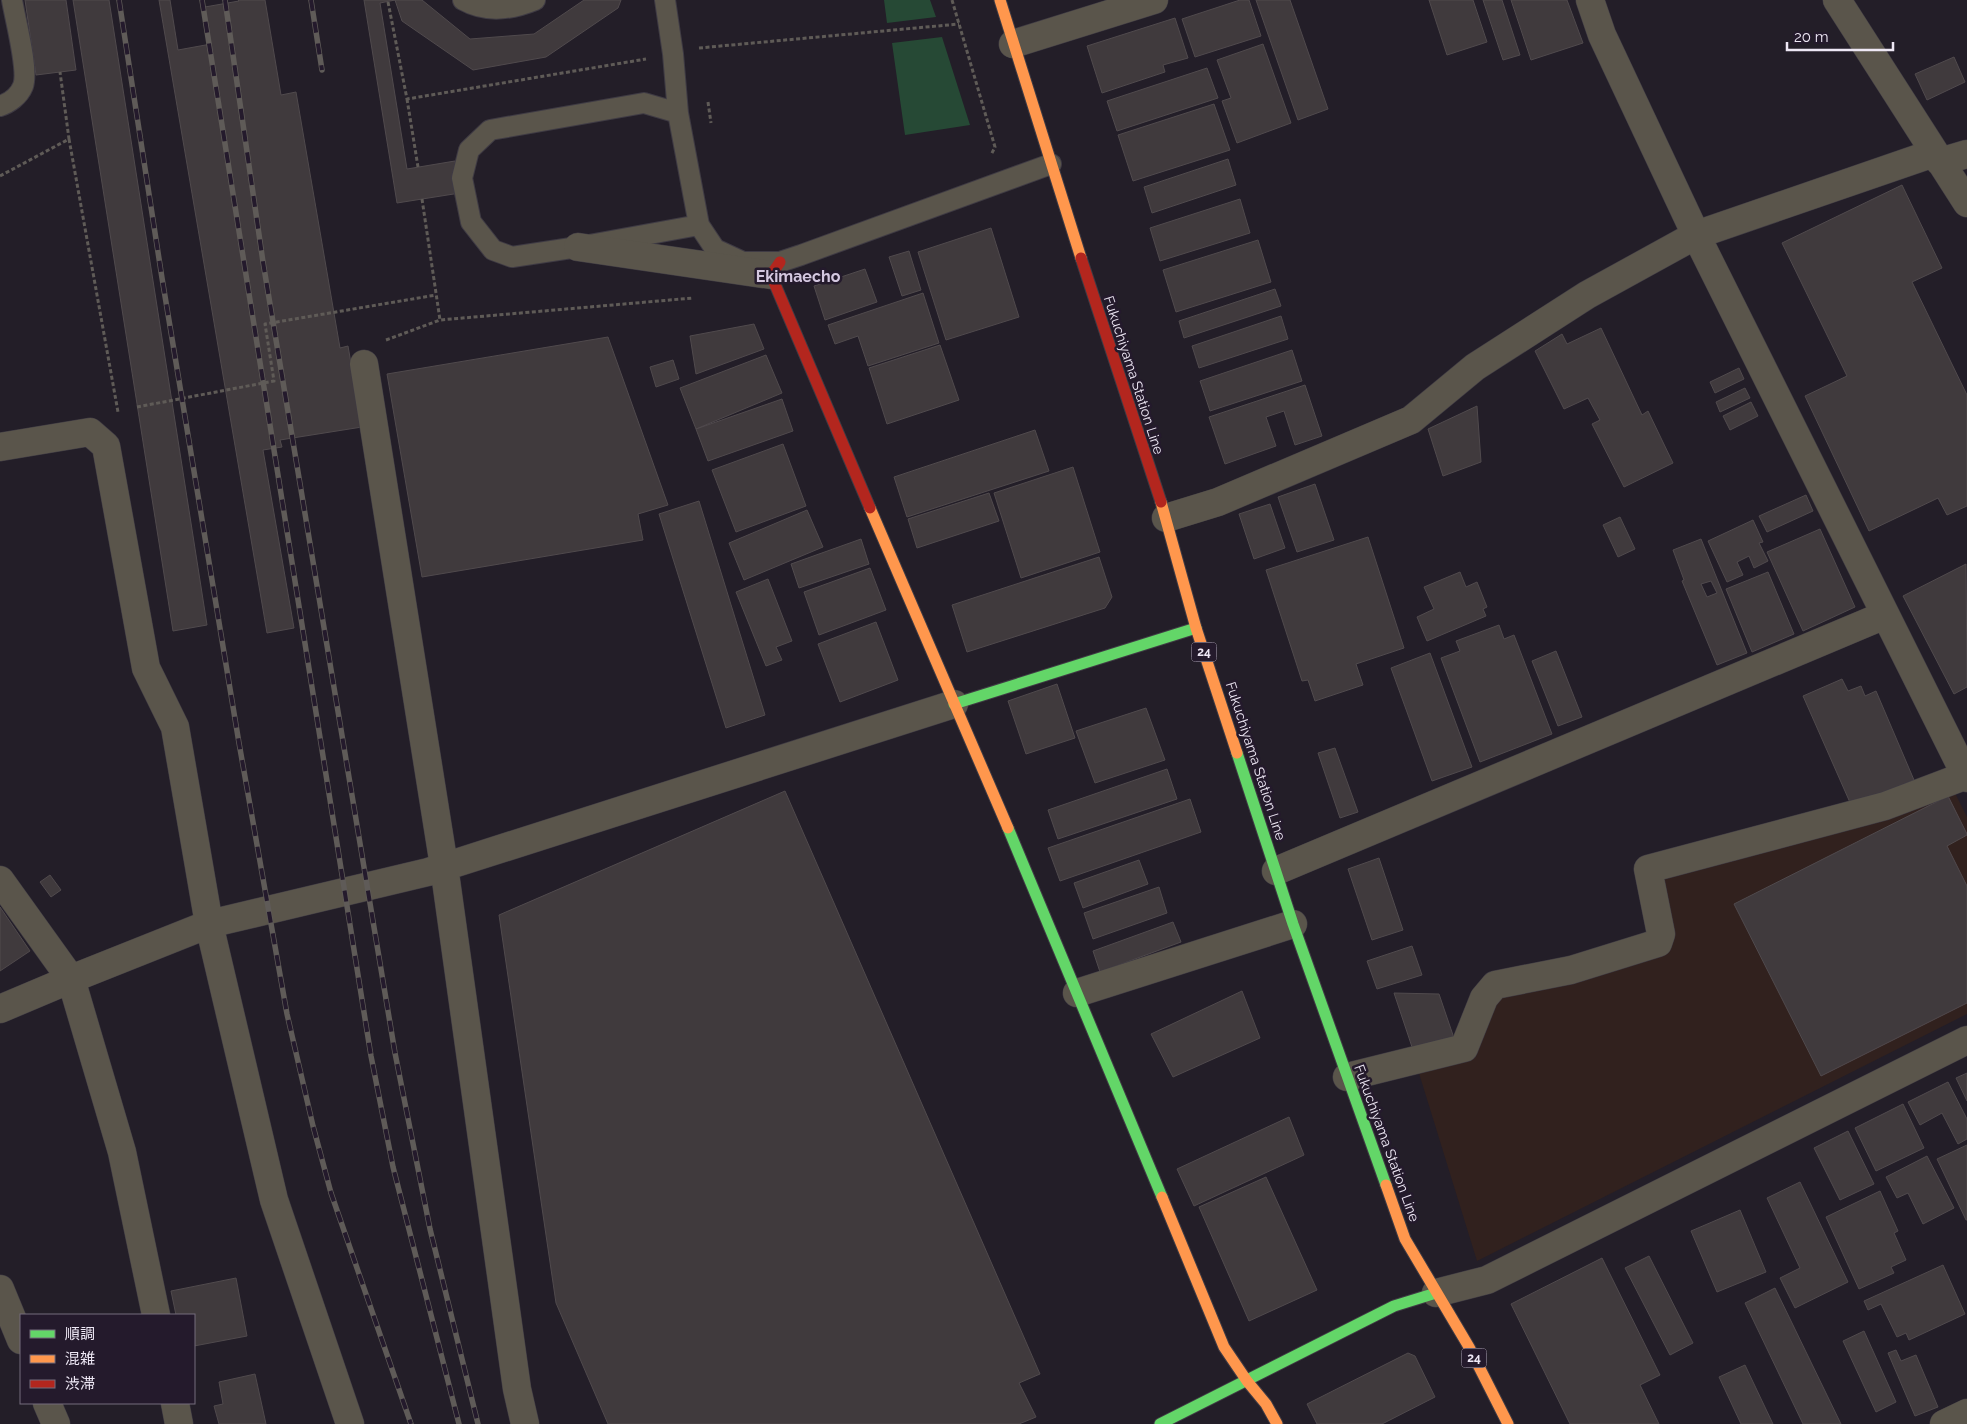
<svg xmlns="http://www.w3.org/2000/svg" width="1967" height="1424" font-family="Raleway,'Noto Sans JP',sans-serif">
<rect width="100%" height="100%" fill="#231e28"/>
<!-- commercial -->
<path fill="#31211e" d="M1952,787L1967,817V1014L1477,1261L1418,1070L1472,1054L1491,1001L1662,948L1654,873Z"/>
<!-- green -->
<path fill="#264935" d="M884,0H930L936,17L887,23Z
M942,37L970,125L905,135L892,43Z"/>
<!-- building -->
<path fill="#403a3d" stroke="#504a4d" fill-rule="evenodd" d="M25,0H66L76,70L36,75Z
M73,0H109L207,625L173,631Z
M159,0H170L178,50L211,44L205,7L239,1L238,0H265L281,95L296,92L340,348L348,346L362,427L280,440L282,447L263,450L294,628L267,633Z
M364,0H395L380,3L407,169L455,161L460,193L397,203Z
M395,0H422L470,39L534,34L584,0H621L618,8L546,57L473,70L402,21Z
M1240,0H1249L1261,36L1195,57L1182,19Z
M1256,0H1290L1328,109L1298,120Z
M1429,0H1473L1487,42L1447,55Z
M1483,0H1502L1520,55L1503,60Z
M1511,0H1567L1583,43L1531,60Z
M1175,18L1188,58L1163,65L1165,72L1102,93L1087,46Z
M1263,44L1291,123L1237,143L1222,101L1231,98L1217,60Z
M1954,57L1965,82L1927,100L1915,74Z
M1207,68L1218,98L1117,131L1107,101Z
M1214,104L1230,150L1133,181L1118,135Z
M1228,159L1236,185L1152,213L1144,187Z
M1902,185L1942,268L1912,282L1967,395V506L1947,515L1938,498L1869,531L1805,396L1847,376L1782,243Z
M1240,199L1250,233L1160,261L1150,228Z
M991,228L1019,317L946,340L918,252Z
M1258,240L1271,282L1176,312L1163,270Z
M909,251L921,290L902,296L889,257Z
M865,269L877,302L825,320L814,286Z
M1275,289L1281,306L1184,338L1179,321Z
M923,293L939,343L868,366L858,336L835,344L828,325Z
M1281,316L1288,339L1199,368L1192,346Z
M754,324L764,349L696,374L690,336Z
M1601,328L1642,415L1648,411L1673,463L1624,487L1592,424L1600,420L1588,398L1564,409L1535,351L1562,334L1567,344Z
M608,337L668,505L638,514L643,540L422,577L387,374Z
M940,345L959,400L887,424L869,368Z
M1292,350L1302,381L1210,411L1200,381Z
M766,355L782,393L696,429L680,388Z
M673,360L679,379L656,387L650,367Z
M1739,368L1744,379L1715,393L1710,382Z
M1305,385L1322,436L1295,445L1284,411L1266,417L1276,446L1225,464L1209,417Z
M1745,388L1750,398L1720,412L1716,402Z
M782,399L793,431L708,461L696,429Z
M1751,402L1758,416L1730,430L1723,416Z
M1477,406L1481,462L1443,476L1428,429Z
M1035,430L1049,471L907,517L894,477Z
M783,444L806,506L736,532L712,470Z
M1073,467L1100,552L1021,578L994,493Z
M1315,484L1334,540L1297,552L1278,497Z
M989,493L999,521L917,548L908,519Z
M1806,495L1813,511L1767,532L1759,516Z
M699,501L765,715L726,728L659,514Z
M1270,504L1285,548L1254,559L1239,514Z
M807,510L823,547L744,580L729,543Z
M1620,517L1635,549L1618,557L1603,525Z
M1753,520L1763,542L1759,543L1768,561L1754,568L1749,556L1737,562L1743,575L1727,582L1708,541Z
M1820,529L1855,607L1803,631L1767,552Z
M1368,537L1404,648L1356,664L1363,685L1315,701L1308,680L1302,681L1266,570Z
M861,539L869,564L799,588L791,564Z
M1701,539L1747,653L1717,665L1682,581L1684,580L1673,550ZM1711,581L1717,593L1707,597L1701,584Z
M1099,557L1112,597L1105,608L967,652L952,605Z
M1966,564L1967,687L1954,694L1903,596Z
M870,568L886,610L819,635L804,592Z
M1460,572L1466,587L1477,582L1487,607L1483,609L1486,616L1427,641L1417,617L1434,609L1424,587Z
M1768,572L1794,634L1752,652L1726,589Z
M768,579L792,641L776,647L782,660L766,666L736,592Z
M876,622L898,680L840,702L818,644Z
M1499,625L1504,639L1514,635L1552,734L1480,762L1441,658L1460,651L1456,641Z
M1556,651L1582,717L1558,726L1532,661Z
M1430,653L1472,767L1432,781L1391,668Z
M1842,679L1848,691L1861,686L1865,696L1876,691L1914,780L1852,807L1803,696Z
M1057,684L1075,738L1026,754L1008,701Z
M1146,708L1165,760L1095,783L1076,731Z
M1335,748L1358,812L1340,818L1318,753Z
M1167,769L1177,799L1058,839L1048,810Z
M785,791L1040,1374L1019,1383L1036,1417L1019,1424H608L556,1303L499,915Z
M1948,796L1967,834V835L1947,846L1967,886V1003L1821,1076L1734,904Z
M1190,799L1201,832L1060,881L1048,848Z
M1379,858L1403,930L1372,940L1348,869Z
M1139,860L1148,884L1083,908L1074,883Z
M50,875L61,890L51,897L40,882Z
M1159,887L1167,913L1093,939L1084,913Z
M0,907L30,951L0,971Z
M1173,922L1181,942L1100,972L1093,951Z
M1412,946L1422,975L1377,989L1367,961Z
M1242,991L1260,1038L1173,1077L1151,1034Z
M1394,993L1439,994L1455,1041L1414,1053Z
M1967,1073V1101L1956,1078Z
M1948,1082L1967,1119V1139L1958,1144L1942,1113L1920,1125L1908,1102Z
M1903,1104L1924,1148L1876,1171L1855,1128Z
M1289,1117L1304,1155L1194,1206L1177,1169Z
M1848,1131L1874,1184L1840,1200L1814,1148Z
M1967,1145V1220H1966L1937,1159Z
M1927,1156L1954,1208L1923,1224L1908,1193L1897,1198L1886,1177Z
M1266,1177L1317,1290L1249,1321L1199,1207Z
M1800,1182L1848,1282L1795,1308L1780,1278L1800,1268L1767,1198Z
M1880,1191L1898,1231L1894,1233L1906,1260L1891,1267L1894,1273L1859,1289L1826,1217Z
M1740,1210L1766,1272L1717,1292L1691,1231Z
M1649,1256L1693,1343L1670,1355L1625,1268Z
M1602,1258L1660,1375L1640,1385L1659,1424H1570L1511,1304Z
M1943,1265L1965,1314L1909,1340L1906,1333L1897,1337L1881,1304L1868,1310L1864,1301Z
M236,1278L247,1336L194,1346V1315H176L171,1291Z
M1775,1288L1841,1424H1803L1745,1303Z
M1864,1331L1896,1402L1876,1412L1843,1341Z
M1896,1350L1901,1361L1916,1355L1938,1407L1915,1416L1888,1353Z
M1408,1353L1415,1356L1435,1397L1382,1424H1317L1307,1404Z
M1745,1365L1773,1424H1741L1719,1377Z
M255,1374L266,1424H219L214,1406L223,1404L219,1382Z"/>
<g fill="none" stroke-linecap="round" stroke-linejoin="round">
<!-- lane casing -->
<g stroke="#3f3b44" stroke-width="22">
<path id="lane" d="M463,0C486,13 511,10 535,0
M665,0L673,54L678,113L699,225L715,249L743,262H780L801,255L1051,164
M0,106C9,103 19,96 23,86C29,70 15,19 12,0
M678,113L644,103L490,130L469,150L462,178L471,222L493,250L512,257L578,247L699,225"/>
</g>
<!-- street casing -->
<g stroke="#3f3b44" stroke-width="29">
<path id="street" d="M1590,0L1602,35L1696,235L1967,778
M1837,0L1967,203
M1013,44L1154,0
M1940,162L1967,154
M578,247L771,275
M364,364L444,866L517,1389L525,1424
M0,447L90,432L106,446L146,668L175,727L209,924L274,1200L350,1424
M1166,518L1218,502L1411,420L1475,367L1587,295L1696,235L1934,153
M1276,871L1885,615
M0,880L71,979L122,1152L156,1315
M1077,993L1293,924
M0,1009L71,979L209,924L428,872L954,704
M1347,1077L1464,1048L1484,998L1495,985L1571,970L1658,943L1661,934L1648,869L1885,806L1967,775
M0,1289L21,1340
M1436,1293L1487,1280L1967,1040
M47,1403L56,1424
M175,1403L179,1424
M1944,1424L1967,1413"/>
</g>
<!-- fast casing -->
<g stroke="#3f3b44" stroke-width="13">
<path id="fast" d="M954,704L1196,628
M1237,753L1293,924L1386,1185
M1008,828L1162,1197
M1160,1424L1394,1306L1436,1293"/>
</g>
<!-- slow casing -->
<g stroke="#3f3b44" stroke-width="13">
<path id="slow" d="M1000,0L1081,258
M1161,502L1196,628L1237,753
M870,508L1008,828
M1386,1185L1405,1239L1469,1347L1508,1424
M1162,1197L1224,1347L1247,1381L1266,1404L1277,1424"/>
</g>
<!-- jam casing -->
<g stroke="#3f3b44" stroke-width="13">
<path id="jam" d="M1081,258L1161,502
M780,262L771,275L870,508"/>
</g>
<!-- path -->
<path stroke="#5f5b57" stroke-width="3" stroke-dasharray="4 2.5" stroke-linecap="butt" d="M952,0L995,147L991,155
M388,2L407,99L646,59
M699,48L959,24
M407,99L418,167
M708,102L711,123
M69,139L118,412
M0,176L69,139L60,72
M422,199L440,320L693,298
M386,340L440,320
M137,407L274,381L265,324L436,295"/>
<!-- lane -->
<use href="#lane" stroke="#5a554b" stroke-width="20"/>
<!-- street -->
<use href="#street" stroke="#5a554b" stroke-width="28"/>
<!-- fast -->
<use href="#fast" stroke="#63d668" stroke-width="11"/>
<!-- slow -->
<use href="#slow" stroke="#ff974d" stroke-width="11"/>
<!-- jam -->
<use href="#jam" stroke="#b3261e" stroke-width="11"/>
<!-- rail casing -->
<g stroke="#5f5b58" stroke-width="5.5">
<path id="rail" d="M119,0L162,278L239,743L287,1014L313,1126L331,1193L411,1424
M202,0L371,1056L393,1167L459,1424
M225,0L263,262L395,1053L430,1229L478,1424
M311,0L322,70"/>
</g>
<!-- rail -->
<use href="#rail" stroke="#241a2c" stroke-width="4" stroke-dasharray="11" stroke-linecap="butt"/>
</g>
<g text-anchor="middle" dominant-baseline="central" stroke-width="5" stroke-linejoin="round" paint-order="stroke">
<!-- shield labels -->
<g fill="#241a2c" stroke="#b1aab9" stroke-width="1">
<rect x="1191.5" y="642.5" width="25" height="19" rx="4"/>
<rect x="1461.5" y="1348.5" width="25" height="19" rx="4"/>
</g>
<g font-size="12" font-weight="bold" fill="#eee8f5">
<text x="1204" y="652">24</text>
<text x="1474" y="1358">24</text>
</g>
<!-- street labels -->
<g font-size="14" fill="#eee8f5" stroke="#241a2c">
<text transform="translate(1134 375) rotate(72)">Fukuchiyama Station Line</text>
<text transform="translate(1256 761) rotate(72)">Fukuchiyama Station Line</text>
<text transform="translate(1387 1143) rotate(70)">Fukuchiyama Station Line</text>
</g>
<!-- quarter labels -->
<g font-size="16" font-weight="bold" fill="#d4c8e0" stroke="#241a2c">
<text x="798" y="276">Ekimaecho</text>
</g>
</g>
<!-- legend -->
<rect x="20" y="1314" width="175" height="90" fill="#241a2c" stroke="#756c7c"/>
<rect x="30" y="1330" width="25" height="8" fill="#63d668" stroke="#756c7c"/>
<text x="65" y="1339" font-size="15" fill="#eee8f5">順調</text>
<rect x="30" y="1355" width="25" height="8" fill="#ff974d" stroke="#756c7c"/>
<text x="65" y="1364" font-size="15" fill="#eee8f5">混雑</text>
<rect x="30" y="1380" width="25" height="8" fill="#b3261e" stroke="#756c7c"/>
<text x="65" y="1389" font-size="15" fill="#eee8f5">渋滞</text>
<!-- scale -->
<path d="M1787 42v8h106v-8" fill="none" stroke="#eee8f5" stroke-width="2.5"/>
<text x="1794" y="42" font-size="15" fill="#eee8f5" stroke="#241a2c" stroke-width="4" paint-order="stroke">20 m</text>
</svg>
